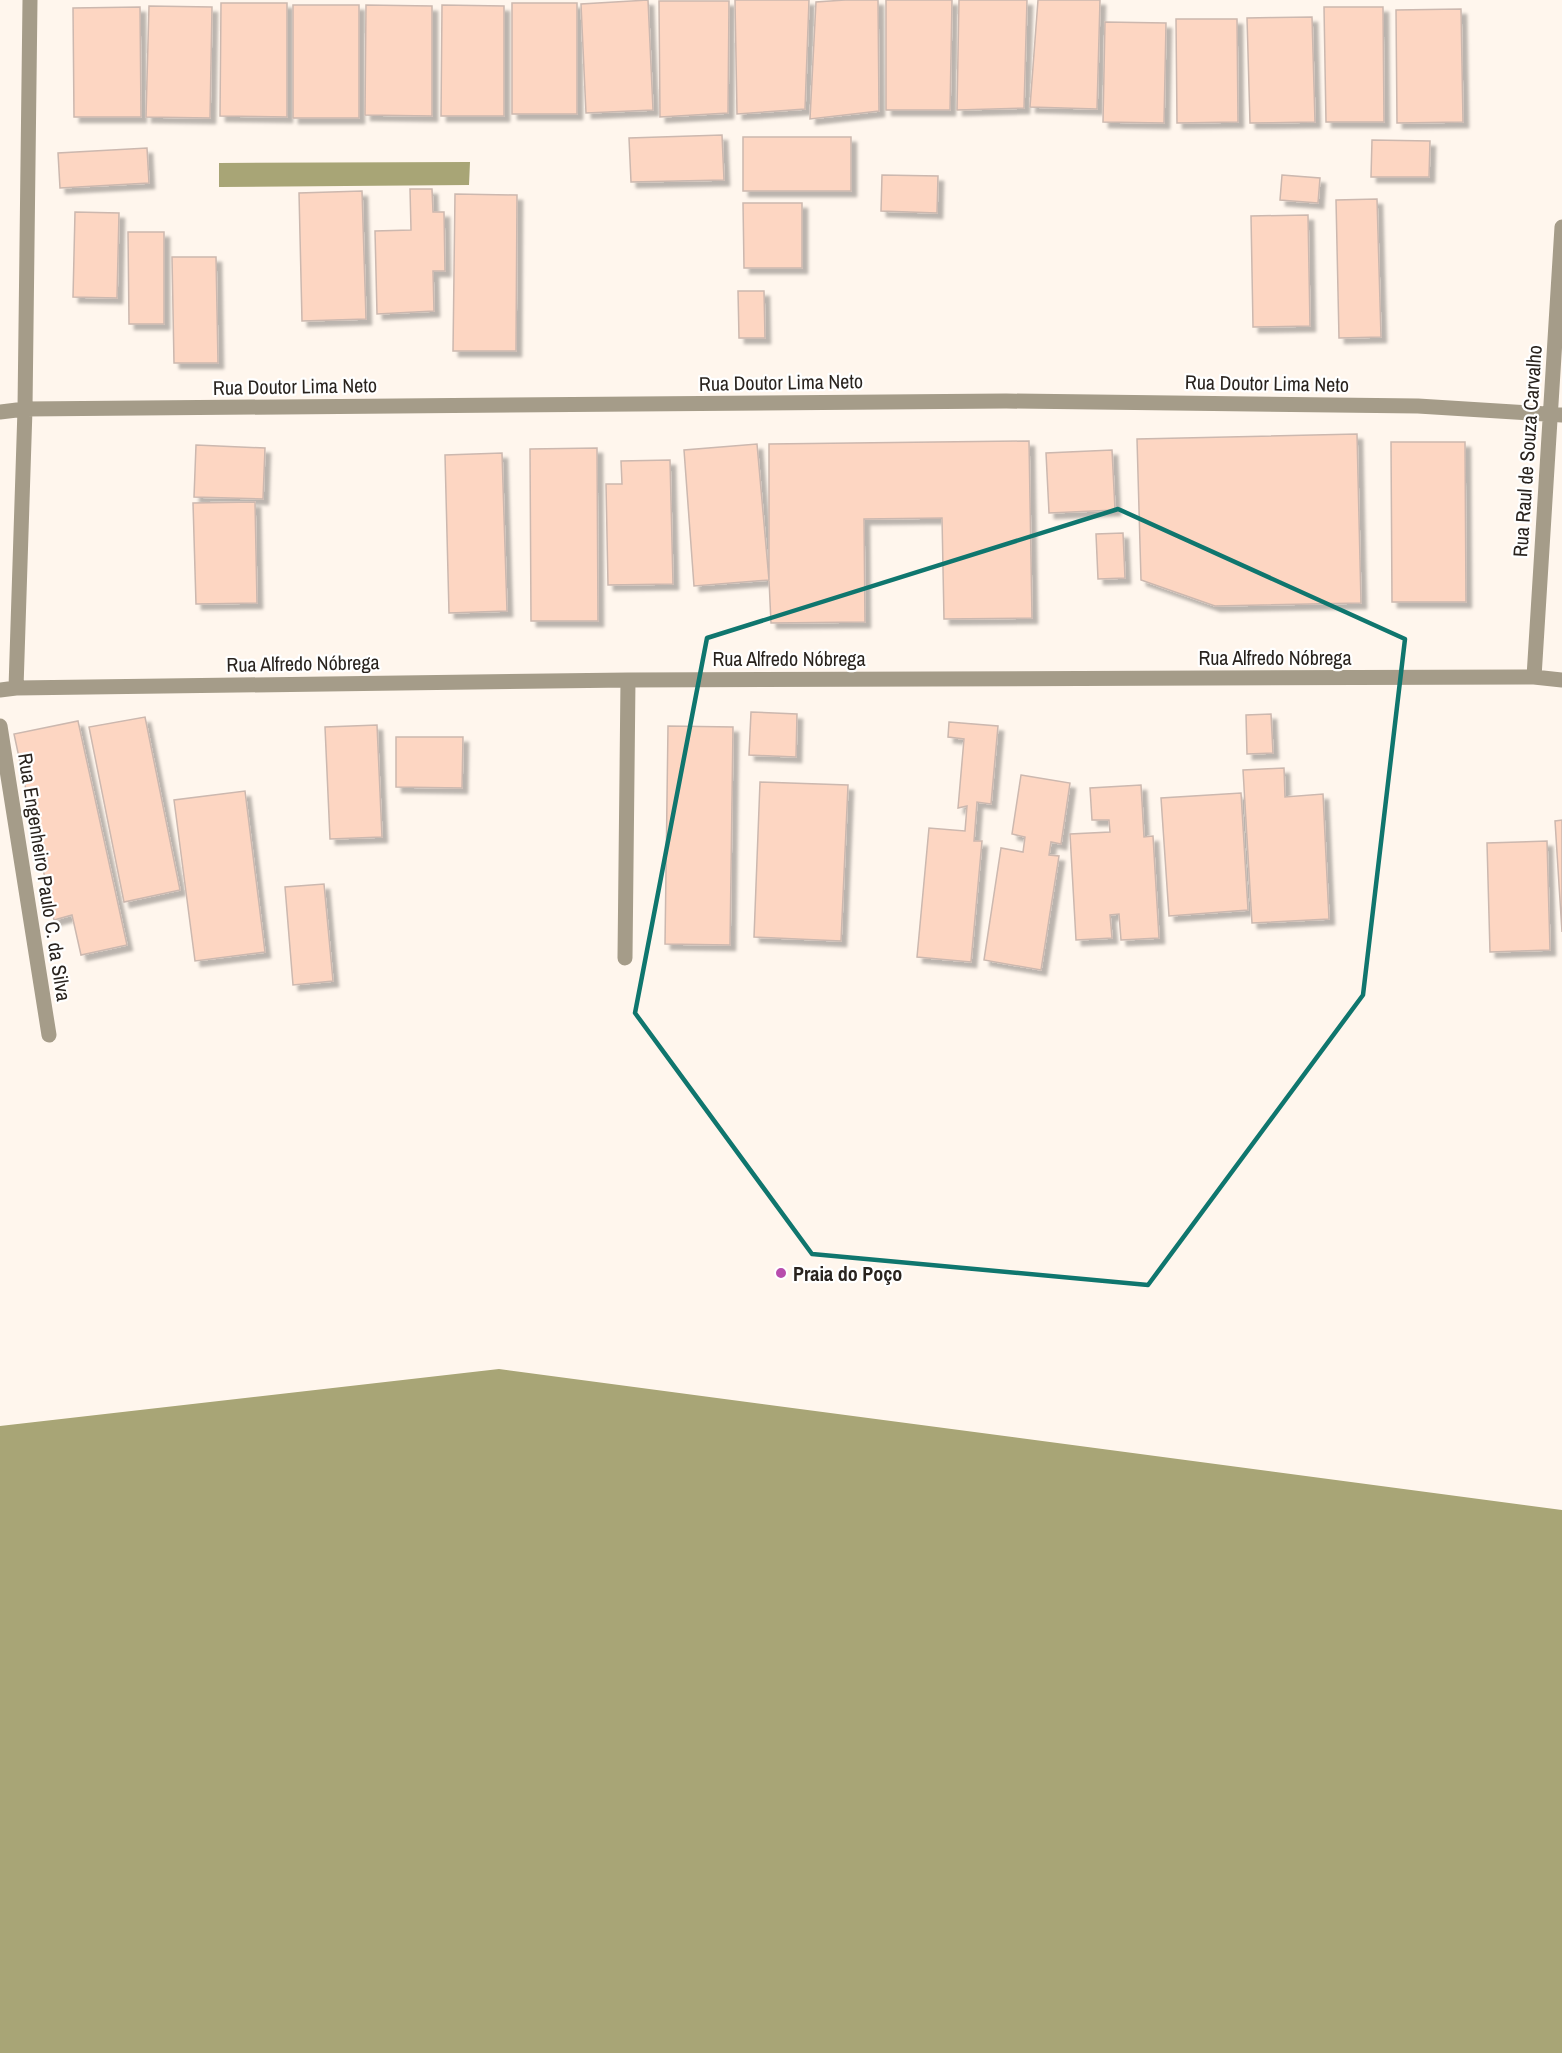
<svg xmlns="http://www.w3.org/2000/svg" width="1562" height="2053" font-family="'Archivo Narrow',sans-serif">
<defs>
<filter id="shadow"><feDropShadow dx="5.5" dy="5.5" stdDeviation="1.5" flood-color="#0004"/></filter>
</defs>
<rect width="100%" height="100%" fill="#fff6ed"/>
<!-- water -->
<path fill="#a8a576" d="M470,162L469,185L219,187V163Z
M499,1369L1562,1510V2053H0V1426Z"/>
<!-- building -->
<path fill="#fdd6c2" stroke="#ccb8af" stroke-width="1.5" filter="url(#shadow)" d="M648,0L653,110L586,113L581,4Z
M735,0H809L805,109L737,114Z
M845,0H878L879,111L810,119L816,2Z
M886,0H952L950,110H886Z
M959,0H1027L1024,108L957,110Z
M1038,0H1100L1097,109L1030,107Z
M659,1H729L728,113L660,117Z
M221,3H287V117L220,116Z
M512,3H577V114H512Z
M293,5H359V118H293Z
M366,5L432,6V116L365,115Z
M442,5L504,6V116H441Z
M149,6L212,7L210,118L146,117Z
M140,7L141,117H74L73,8Z
M1324,7H1383L1384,122H1326Z
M1461,9L1463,122L1397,123L1396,10Z
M1312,17L1315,122L1250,123L1247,18Z
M1176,19H1237L1238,122L1177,123Z
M1105,22L1166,23L1164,123L1103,122Z
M722,135L724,180L631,182L629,138Z
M743,137H851V191H743Z
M1372,140L1430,141L1429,177H1371Z
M147,148L149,183L60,188L58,153Z
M882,175L938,176L937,213L881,211Z
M1282,175L1320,178L1318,203L1280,200Z
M410,189H432L433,212H444L445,271H433L434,311L377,314L375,231L411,230Z
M362,191L366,319L302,321L299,193Z
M455,194L517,195L516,351H453Z
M1377,199L1381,337L1339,338L1336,200Z
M743,203H802V268H744Z
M75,212L119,213L117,298L73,297Z
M1308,215L1310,326L1253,327L1251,216Z
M128,232H164V324H129Z
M172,257H216L218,363H174Z
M738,291H764L765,338H739Z
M1357,434L1361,603L1215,606L1141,580L1137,439Z
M1029,441L1032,618L944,619L942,518L864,519L865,622L771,623L769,580V444Z
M1391,442H1465L1466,602H1392Z
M757,444L769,580L694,586L684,450Z
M196,445L265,448L263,499L194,497Z
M597,448L598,621H531L530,449Z
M1112,450L1115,510L1049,513L1046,453Z
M502,453L507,611L449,613L445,455Z
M670,460L673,584L608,585L606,484H622L621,461Z
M255,502L257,603L196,604L193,503Z
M1123,533L1125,578L1098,579L1096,534Z
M751,712L797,714L796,757L749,755Z
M1271,714L1273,753L1247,754L1246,715Z
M145,717L180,890L124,902L89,727Z
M78,721L127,945L81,955L72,915L54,920L14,734Z
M949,722L998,726L991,804L977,802L974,841H982L971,962L917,957L929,828L965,831L967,806L958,808L964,739L948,737Z
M377,725L382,837L330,839L325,727Z
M668,726L733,727L730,945L665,944Z
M396,737H463L462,788L396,787Z
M1284,768L1285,797L1323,794L1329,919L1252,923L1243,770Z
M1021,775L1070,783L1061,844L1051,842L1049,855L1059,856L1041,970L984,960L1001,848L1023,852L1025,837L1012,834Z
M760,782L848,785L841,941L754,937Z
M1141,785L1144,837L1153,836L1159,938L1121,940L1119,914L1110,915L1112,938L1076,940L1070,834L1110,832L1109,820H1092L1090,788Z
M245,791L265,952L195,961L174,800Z
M1241,793L1248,910L1169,916L1161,798Z
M1562,820V932L1555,821Z
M1547,841L1550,950L1490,952L1487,843Z
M324,884L333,981L293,985L285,887Z"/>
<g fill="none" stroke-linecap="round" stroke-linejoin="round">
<!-- street -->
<path stroke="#a59c89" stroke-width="15" d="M0,412L25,409L1006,401L1418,406L1562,415
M1534,677L1562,227
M16,688L25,409L30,0
M0,690L16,688L628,680L1534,677L1562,680
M0,726L49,1035
M625,958L628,680"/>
</g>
<!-- marked area -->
<path fill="none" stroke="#0f766e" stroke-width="4.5" stroke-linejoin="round" d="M1118,509L1405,639L1363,995L1148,1285L812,1254L635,1013L707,638Z"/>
<!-- markers -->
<circle fill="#b84dad" stroke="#fff" stroke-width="2" cx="781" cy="1273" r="6"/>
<g text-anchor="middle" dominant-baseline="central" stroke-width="4.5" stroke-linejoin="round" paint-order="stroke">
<!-- street labels -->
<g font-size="20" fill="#29231e" stroke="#fff">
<text transform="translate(781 382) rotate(-1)">Rua Doutor Lima Neto</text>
<text transform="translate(1267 383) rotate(1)">Rua Doutor Lima Neto</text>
<text transform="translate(295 386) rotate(-1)">Rua Doutor Lima Neto</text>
<text transform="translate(1527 451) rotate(-86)">Rua Raul de Souza Carvalho</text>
<text x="1275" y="657">Rua Alfredo Nóbrega</text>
<text x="789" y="658">Rua Alfredo Nóbrega</text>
<text transform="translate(303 663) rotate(-1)">Rua Alfredo Nóbrega</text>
<text transform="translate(45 877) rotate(81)">Rua Engenheiro Paulo C. da Silva</text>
</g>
<!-- poi labels -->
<g font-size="20" font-weight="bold" fill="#29231e" stroke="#fff" text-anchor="start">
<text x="793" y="1273">Praia do Poço</text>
</g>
</g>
</svg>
